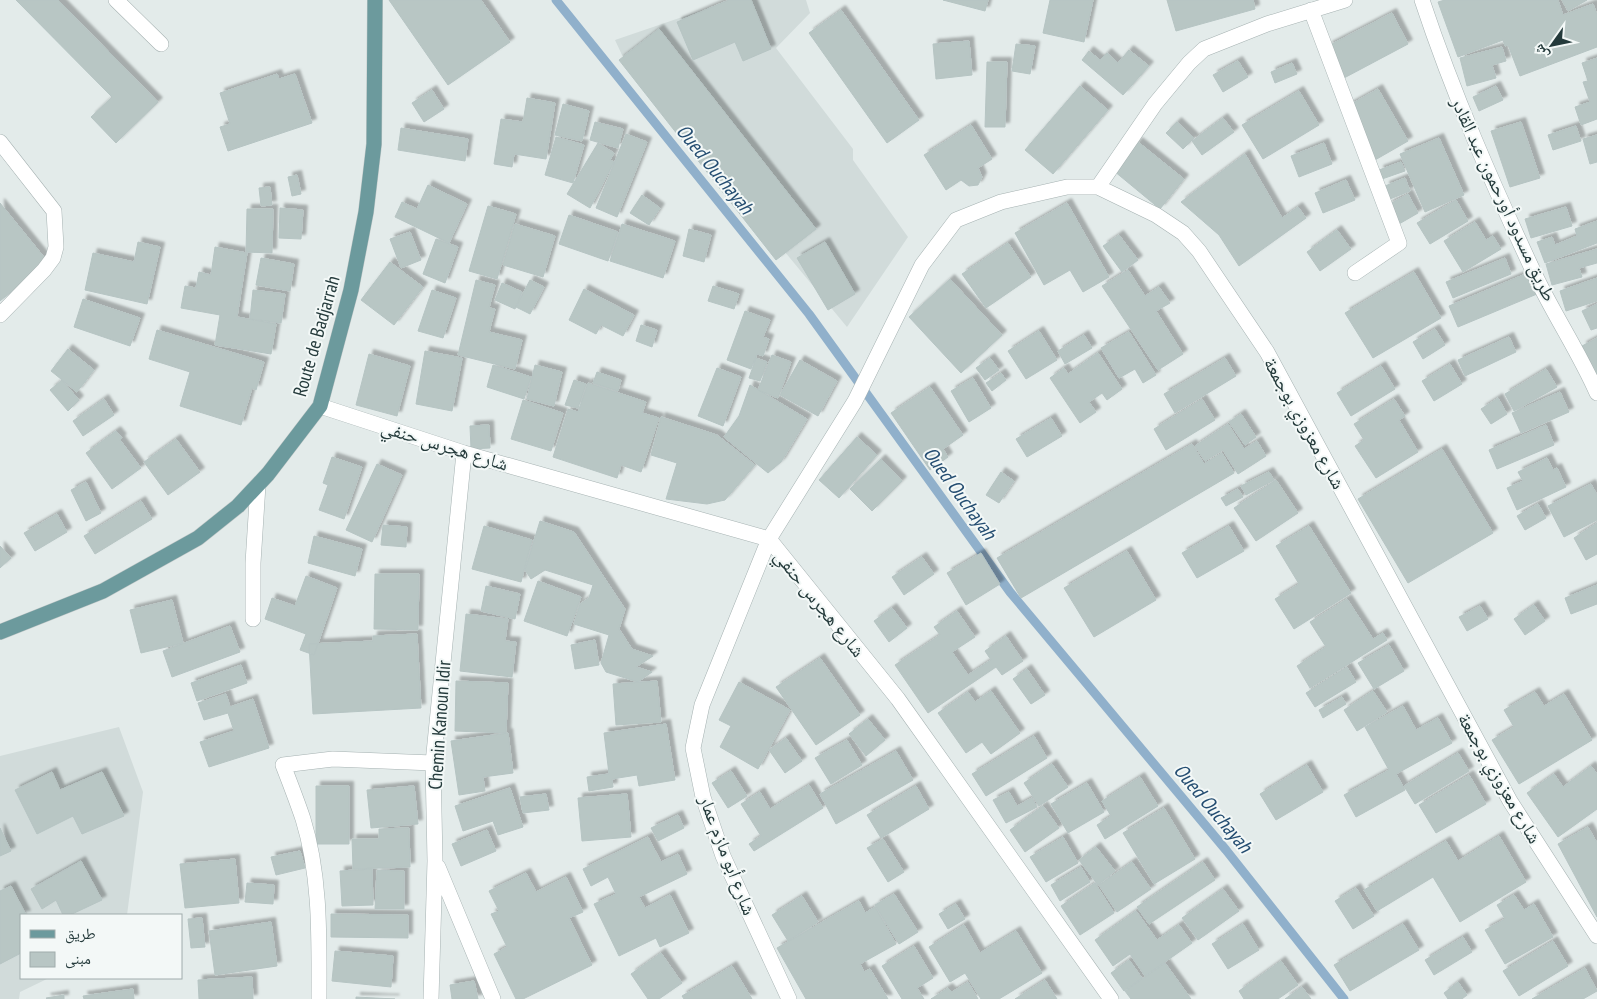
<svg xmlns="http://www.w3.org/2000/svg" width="1597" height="999" font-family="'PT Sans Narrow','Noto Naskh Arabic',sans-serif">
<defs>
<filter id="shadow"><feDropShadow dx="4.5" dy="-4.5" stdDeviation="1" flood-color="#0004"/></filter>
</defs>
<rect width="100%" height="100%" fill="#e3ebea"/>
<!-- built -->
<path fill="#d1dbda" d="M732,0H806L810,13L776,48L853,149V160L908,237L847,327L622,55L615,40Z
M119,727L143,792L127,915H21V978H49L20,992L19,999H0V756Z"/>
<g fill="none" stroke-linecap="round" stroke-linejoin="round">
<!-- stream -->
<path stroke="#90b0cb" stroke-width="9" d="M556,0L809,314L1010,592L1226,850L1344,999"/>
</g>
<!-- building -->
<path fill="#b8c6c4" stroke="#b6c4c3" filter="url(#shadow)" d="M16,0H58L158,102L116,143L91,117L112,97Z
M389,0H481L510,42L448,85Z
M729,0H751L771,49L743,61L735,42L693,60L677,22Z
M943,0H988L985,11Z
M1050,0H1093L1084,42L1043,33Z
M1167,0H1253L1255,9L1176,31Z
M1445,0H1558L1563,15L1593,4L1597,15V47L1520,76L1508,45L1505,46L1503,40L1458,57L1438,2Z
M1562,0H1587L1568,11Z
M841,10L919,120L887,143L809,33Z
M1392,13L1408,44L1344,78L1328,46Z
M659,29L816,229L776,260L619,60Z
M969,41L972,75L936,79L933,44Z
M1016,44L1035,46L1030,74L1012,71Z
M1502,47L1506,61L1492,65L1496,78L1467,86L1460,58Z
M1129,50L1149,66L1123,95L1082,60L1089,51L1100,60L1107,53L1118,63Z
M1597,58V119L1581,125L1575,107L1590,102L1583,82L1588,81L1582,63Z
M1238,61L1248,77L1223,92L1213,75Z
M987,62H1007L1005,127H985Z
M1292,63L1297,74L1275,83L1271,72Z
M277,74L279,79L295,74L312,123L228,151L220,127L230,124L220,93Z
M1080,86L1108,110L1053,174L1025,150Z
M1496,86L1503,100L1479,111L1473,97Z
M1378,89L1408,141L1375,160L1346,107Z
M432,90L444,109L424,122L412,103Z
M1299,91L1319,125L1263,159L1242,125Z
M527,98L555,103L546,159L514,154L512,167L494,164L501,119L523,122Z
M563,104L589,111L582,141L555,135Z
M1223,118L1234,132L1202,155L1192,141Z
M595,122L623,129L618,148L590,140Z
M1177,122L1194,138L1183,149L1166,133Z
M1521,122L1540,178L1510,187L1491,131Z
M971,125L992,159L978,168L982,177L978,185L969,186L961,180L946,190L924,155Z
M1576,126L1581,141L1553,150L1548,135Z
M401,128L468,139L465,161L398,150Z
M626,134L647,142L617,217L596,208Z
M1597,135V162L1590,164L1583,139Z
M556,137L584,145L573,183L545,175Z
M1439,138L1464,195L1425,212L1400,154Z
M1138,142L1184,179L1160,209L1114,171Z
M598,143L614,153L610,160L614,162L590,208L567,194Z
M1324,143L1332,164L1299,177L1291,156Z
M1245,154L1282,218L1298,207L1306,218L1239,266L1219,235L1181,202Z
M1401,162L1405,171L1382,179L1379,170Z
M297,175L301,194L292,196L288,177Z
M1405,178L1410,191L1390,199L1385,186Z
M1346,180L1355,200L1323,213L1315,193Z
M428,185L467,204L449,243L395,217L402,202L417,209Z
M270,187L272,205L261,206L259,188Z
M1408,194L1418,213L1399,224L1388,205Z
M642,195L660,208L649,225L630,213Z
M1456,200L1468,221L1430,244L1417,223Z
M0,203L48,262L0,301Z
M1067,203L1109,277L1083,292L1070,270L1044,285L1015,233Z
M488,206L516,214L497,279L469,271Z
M1566,207L1572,226L1531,238L1525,219Z
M280,208L303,210L301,239L279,238Z
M247,209H273L272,253L246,252Z
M569,215L618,232L608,261L559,244Z
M1597,221V243L1545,263L1537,242L1552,237L1555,245L1577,236L1575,229Z
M1475,222L1486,240L1493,236L1501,249L1463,272L1444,241Z
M515,224L555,236L543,277L503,265Z
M622,224L675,241L663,278L610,261Z
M689,229L711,235L704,262L683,256Z
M1337,230L1351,249L1320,271L1307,252Z
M410,232L421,260L401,268L390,239Z
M1119,235L1138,260L1122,272L1103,246Z
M436,239L458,247L445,283L423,274Z
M138,242L160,247L147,304L85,290L93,253L134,262Z
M825,242L855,294L828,310L797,258Z
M1008,243L1031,277L986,308L962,274Z
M215,247L247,253L237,317L276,324L271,354L215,345L220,315L181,308L185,286L196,288L199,272L211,275Z
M1597,249V263L1579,268L1582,277L1552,285L1546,264Z
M261,258L294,264L290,291L256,285Z
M1505,258L1511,274L1453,298L1446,282Z
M390,262L423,287L394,325L361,300Z
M1128,270L1145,296L1159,287L1170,303L1156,311L1183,354L1158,370L1102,286Z
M1414,272L1441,318L1373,358L1345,313Z
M1528,273L1537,294L1458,327L1449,306Z
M1597,278V301L1566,311L1560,291Z
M950,279L1002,335L961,373L909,317Z
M476,280L495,285L489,308L495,309L489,332L522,340L515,369L458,355Z
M530,280L544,287L530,314L516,307Z
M502,283L522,292L515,309L495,300Z
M713,286L739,294L734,309L708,301Z
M584,289L634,315L623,336L601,325L596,334L569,320Z
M253,290L285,294L281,323L250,319Z
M432,290L456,298L443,338L418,331Z
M83,299L140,318L130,346L74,327Z
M1597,304V328L1591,330L1582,311Z
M745,311L770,320L763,337L769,339L763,356L757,354L751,369L727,360Z
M641,325L657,330L652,347L636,341Z
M1435,329L1445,345L1423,359L1413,342Z
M157,330L264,362L256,390L252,388L241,425L180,406L190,372L149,359Z
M1039,331L1057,360L1026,379L1008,351Z
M1129,332L1156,375L1143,383L1135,369L1119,378L1101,348Z
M1084,335L1092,348L1065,364L1058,351Z
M1509,337L1516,352L1465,376L1458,360Z
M1597,338V377L1582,346Z
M68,349L94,370L77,392L51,371Z
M425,351L462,358L452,411L416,404Z
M1098,353L1122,389L1107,400L1102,393L1089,402L1096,412L1080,423L1050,378L1064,368L1068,374Z
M369,354L410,366L397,416L356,405Z
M772,355L791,362L778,398L758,390Z
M756,358L767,362L760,381L749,378Z
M990,358L999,370L985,380L976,368Z
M1225,358L1236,376L1175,413L1164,394Z
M800,360L837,381L818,416L780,395Z
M1450,364L1462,384L1434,401L1422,381Z
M493,365L531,377L524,399L487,387Z
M535,365L562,372L554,406L527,399Z
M1381,366L1395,389L1351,416L1337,393Z
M717,368L741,377L723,426L698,416Z
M1546,369L1557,387L1514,411L1505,394Z
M597,372L621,380L618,391L593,383Z
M1001,373L1006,380L992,391L986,383Z
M973,378L991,408L969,422L951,391Z
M62,380L79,400L68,411L50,390Z
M574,380L586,384L578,408L565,405Z
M588,383L646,402L642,413L659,418L641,472L621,465L617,478L553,457L568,409L578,412Z
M750,385L807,419L781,462L768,473L724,437L739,416Z
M930,387L963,435L943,449L948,457L930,470L891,413Z
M1560,392L1569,412L1521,433L1512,413Z
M1498,398L1507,414L1491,424L1481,409Z
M104,399L114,415L83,436L73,421Z
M1202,399L1215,420L1166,450L1154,429Z
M1394,399L1405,416L1399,420L1418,452L1376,478L1355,446L1364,440L1354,424Z
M523,400L563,413L551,451L511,439Z
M1241,414L1256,437L1245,445L1229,422Z
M661,417L717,435L755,465L725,500L707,504L666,499L677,463L651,455Z
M1051,418L1062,436L1027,457L1016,439Z
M1228,424L1244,449L1257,441L1266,456L1238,474L1223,450L1205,461L1195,446Z
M489,425L490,448L471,449L470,426Z
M1546,425L1554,445L1497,469L1489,450Z
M116,431L122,438L120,440L141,468L112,489L86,453Z
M857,437L877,455L839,498L819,480Z
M176,439L200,472L168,495L144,462Z
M1192,444L1204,464L1222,453L1234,473L1021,598L997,558Z
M1442,449L1493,533L1408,583L1358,499Z
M332,457L362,467L344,519L319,510L328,485L323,483Z
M1547,458L1553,470L1557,468L1566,487L1517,510L1507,488L1523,481L1518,472Z
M881,459L902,481L872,511L850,489Z
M377,464L402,475L372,542L346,530Z
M1001,472L1014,481L999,503L986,495Z
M1269,472L1274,480L1246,495L1241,486Z
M1276,480L1298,513L1256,541L1234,508Z
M86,482L101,513L86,521L71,490Z
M1591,484L1597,495V520L1564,537L1548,506Z
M1238,489L1243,497L1226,506L1221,498Z
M141,501L152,519L95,554L84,536Z
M1538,504L1546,518L1525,530L1517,516Z
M57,514L67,532L35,551L24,533Z
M540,521L574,532L625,609L619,629L632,649L653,656L636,667L652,672L638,682L606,672L601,663L609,635L574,624L580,604L589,598L593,585L545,570L531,579L525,570Z
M1597,523V554L1586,560L1574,538Z
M383,525L407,527L406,547L381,545Z
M484,526L532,540L521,582L472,569Z
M1229,526L1244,551L1197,578L1182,553Z
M1309,526L1351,593L1294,629L1275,599L1299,584L1276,546Z
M314,536L362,549L355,576L308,563Z
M0,546L11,558L0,568Z
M1127,551L1156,600L1094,637L1064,588Z
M981,553L1000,584L966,605L947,573Z
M922,557L934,574L904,595L892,577Z
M375,574H419L418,630L374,629Z
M306,576L337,588L314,655L300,650L306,634L265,619L272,598L295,606Z
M538,581L581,597L567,636L524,621Z
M1597,585V604L1571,614L1565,598Z
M486,586L520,594L515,619L481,611Z
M1347,599L1373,639L1383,633L1387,640L1310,688L1297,666L1326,647L1310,622Z
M172,600L183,643L141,653L130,610Z
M1534,605L1545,621L1525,635L1514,619Z
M1480,606L1488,619L1467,631L1459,617Z
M892,608L907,628L889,642L874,621Z
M957,611L975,637L952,652L968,675L991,660L985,651L1006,636L1023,661L1002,675L996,667L928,713L895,665L940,635L934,627Z
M466,614L508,619L505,641L516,642L512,677L460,671Z
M230,626L240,652L172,677L163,651Z
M417,634L421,708L313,714L309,644L373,641V636Z
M595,640L599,665L575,669L571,645Z
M1389,645L1404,671L1374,689L1358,663Z
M820,658L860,715L816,745L776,687Z
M241,665L247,683L197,701L191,683Z
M1347,667L1356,682L1315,707L1306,693Z
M1027,669L1045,695L1031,704L1013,679Z
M456,681L508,683L506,733L455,731Z
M657,681L661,722L616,725L613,684Z
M739,682L790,710L758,769L720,747L731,726L719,720Z
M991,691L1020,733L991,754L982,742L966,753L938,713L968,692L975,702Z
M1373,691L1387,712L1357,731L1344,710Z
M1535,692L1544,706L1564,694L1592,740L1519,784L1492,740L1514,727L1504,710Z
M226,694L230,707L253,699L269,748L209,767L200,742L234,731L228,713L204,720L198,703Z
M1342,697L1346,704L1323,718L1319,710Z
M1403,706L1416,730L1438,718L1452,743L1396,774L1405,790L1356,817L1344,795L1389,770L1365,727Z
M868,719L885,740L866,756L849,734Z
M666,724L675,780L639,786L637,775L612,779L613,787L589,791L587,777L609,774L604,733Z
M508,733L513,773L483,777L485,791L459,795L451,741Z
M1034,736L1047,758L986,796L972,774Z
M786,738L802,761L785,773L769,750Z
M847,740L862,765L831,784L815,758Z
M896,751L913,780L836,824L820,794Z
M1458,753L1469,771L1415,804L1404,786Z
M1052,764L1068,787L1039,806L1024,783Z
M1307,765L1323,792L1276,820L1260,794Z
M1591,766L1597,774V809L1558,837L1527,793L1554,774L1563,787Z
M731,771L747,796L728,808L712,783Z
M52,772L60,790L102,772L124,816L82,834L73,816L37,834L15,790Z
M1469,775L1486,804L1436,833L1419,805Z
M1140,777L1158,806L1105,839L1097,825L1111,816L1102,801Z
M1087,783L1104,812L1068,833L1051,804Z
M809,785L823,808L754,851L749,844L761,836L741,804L760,792L770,809Z
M316,786H349V844H316Z
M414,786L418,824L371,828L367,790Z
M916,786L929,809L881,838L867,815Z
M510,788L523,827L498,835L493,821L463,831L455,806Z
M1009,792L1017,806L1032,798L1037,807L1006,823L993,800Z
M546,794L549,810L523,813L520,797Z
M627,794L631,837L582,841L578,798Z
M1043,806L1059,828L1025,852L1010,830Z
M1164,808L1195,859L1154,884L1123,833Z
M678,815L684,828L658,841L651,828Z
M1588,827L1597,843V917L1558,844Z
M0,828L11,851L0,856Z
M409,828L410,867L353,869L352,839H379V829Z
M487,830L496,851L461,866L452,844Z
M1499,836L1526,882L1460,922L1433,877L1377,911L1364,890L1446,841L1458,861Z
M648,837L661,862L678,854L687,874L639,897L645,908L670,895L689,933L660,947L656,938L619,956L594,904L616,894L608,877L591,886L583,869Z
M1063,837L1078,863L1046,882L1030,857Z
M883,839L904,872L888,882L867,848Z
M1096,847L1115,871L1098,885L1079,860Z
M300,851L305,868L276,875L271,857Z
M235,859L239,903L185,908L180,864Z
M81,861L102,900L70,915H63L56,900L42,909L31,889Z
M1132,862L1151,889L1117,912L1099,885Z
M1203,862L1215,880L1149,924L1137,907Z
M1081,867L1090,882L1060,901L1051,885Z
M372,869L373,905L342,906L340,871Z
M377,870L404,871V909H375Z
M526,873L536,892L566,877L583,912L569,918L592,965L523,999H516L494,954L507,947L491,914L499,911L489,891Z
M247,883L274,885L273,904L245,902Z
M1095,883L1114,913L1080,935L1061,906Z
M11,886L26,915H21V953L0,964V891Z
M1356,888L1374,916L1353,929L1335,901Z
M1223,889L1239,911L1198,940L1182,918Z
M894,894L918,932L899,944L875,905Z
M1514,895L1524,910L1534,904L1553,937L1505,964L1485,930L1505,919L1497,905Z
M802,896L818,922L788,941L772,915Z
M859,901L865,913L875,907L896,944L860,964L864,972L870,969L888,999H806L777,948Z
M956,904L965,919L948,929L939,914Z
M1136,911L1157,940L1179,925L1192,943L1145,976L1130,954L1113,966L1095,940Z
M331,914L408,915V938L331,937Z
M202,918L205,947L191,948L188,919Z
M271,922L277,966L215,975L209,931Z
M1243,924L1259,950L1228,969L1212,944Z
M1403,924L1419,950L1350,991L1334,965Z
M964,925L980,953L1016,931L1042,973L999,999H981L965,973L950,982L929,947Z
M1463,937L1472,952L1434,975L1425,960Z
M1553,941L1568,966L1519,996L1503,971Z
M914,946L933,978L917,988L924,999H902L882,966Z
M335,951L393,956L391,987L332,981Z
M661,953L682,983L659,999H648L631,974Z
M1129,960L1142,978L1124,991L1111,973Z
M1281,961L1298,985L1278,999H1244L1239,991Z
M1165,963L1191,999H1131L1125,991Z
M732,966L752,999H684L682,996Z
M1585,968L1597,991L1583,999H1532Z
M252,977L253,999H199L198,980Z
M1045,980L1057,999H1015Z
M474,981L478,999H452L450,985Z
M968,982L978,999H931L948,988L952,992Z
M1458,982L1467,995L1462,999H1448L1444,993Z
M1302,987L1311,999H1285Z
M133,989L134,999H84L83,996Z
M64,995V999H47L46,998Z
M356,997L395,999H356Z"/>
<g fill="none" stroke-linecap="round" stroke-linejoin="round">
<!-- minor casing -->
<g stroke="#a6b2b2" stroke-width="16">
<path id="minor" d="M116,0L161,44
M1422,0C1453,94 1493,185 1535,275C1554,315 1579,352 1597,393
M1311,10L1399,243L1355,273
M0,142L54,211L56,247L53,258L44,270L0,315
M1098,187L1155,104L1189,63L1204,49L1267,24L1345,0
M320,406L464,453L769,539L898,699L1111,999
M253,619V563L258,485
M438,867L493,999
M319,999C319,940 321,877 303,819C297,801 290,783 283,765L333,759L433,763
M431,999L435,861L433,763L464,453
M789,999L723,856L703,797L693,748L702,705L769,539L855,401L922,265L956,220L1001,202L1067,187H1098L1156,215L1183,233L1199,251L1267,352L1510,801L1597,936"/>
</g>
<!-- major casing -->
<g stroke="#c2c8c8" stroke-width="16">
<path id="major" d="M0,632L103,591L198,538L238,506L268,474L320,406L351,290L366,212L374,144L375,0"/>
</g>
<!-- minor -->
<use href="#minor" stroke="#fff" stroke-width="15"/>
<!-- major -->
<use href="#major" stroke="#6c9a9d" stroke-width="15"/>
</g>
<g text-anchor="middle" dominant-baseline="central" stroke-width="4" stroke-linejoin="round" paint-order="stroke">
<!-- street labels -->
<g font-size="19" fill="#243a3b" stroke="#f3f8f7">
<text transform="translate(1504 199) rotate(65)">طريق مسدود أورحمون عبد القادر</text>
<text transform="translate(316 336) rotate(-74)">Route de Badjarrah</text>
<text transform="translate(1305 423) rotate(61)">شارع معزوزي بوجمعة</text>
<text transform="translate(445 445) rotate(17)">شارع هجرس حنفي</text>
<text transform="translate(820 603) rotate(51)">شارع هجرس حنفي</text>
<text transform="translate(439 725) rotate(-86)">Chemin Kanoun Idir</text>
<text transform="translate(1500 778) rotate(60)">شارع معزوزي بوجمعة</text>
<text transform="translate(728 855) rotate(69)">شارع أبو مازم عمار</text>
</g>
<!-- water labels -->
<g font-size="20" font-style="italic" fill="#244d71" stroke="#f3f8f7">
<text transform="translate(715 169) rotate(51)">Oued Ouchayah</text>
<text transform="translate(960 493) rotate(54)">Oued Ouchayah</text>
<text transform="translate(1213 808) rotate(50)">Oued Ouchayah</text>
</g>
</g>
<!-- legend -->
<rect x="20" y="914" width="162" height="65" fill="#f3f8f7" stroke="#a0acac"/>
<rect x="30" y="930" width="25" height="8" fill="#6c9a9d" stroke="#a0acac"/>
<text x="65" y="939" font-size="15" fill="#243a3b">طريق</text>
<rect x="30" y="952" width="25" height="15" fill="#b8c6c4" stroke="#a0acac"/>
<text x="65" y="964" font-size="15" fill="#243a3b">مبنى</text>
<!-- north arrow -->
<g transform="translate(1552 45) rotate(237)" stroke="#f3f8f7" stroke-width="4" paint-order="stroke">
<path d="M0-4L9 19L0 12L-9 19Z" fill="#243a3b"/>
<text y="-8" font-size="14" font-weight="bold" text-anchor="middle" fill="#243a3b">ش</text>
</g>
</svg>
